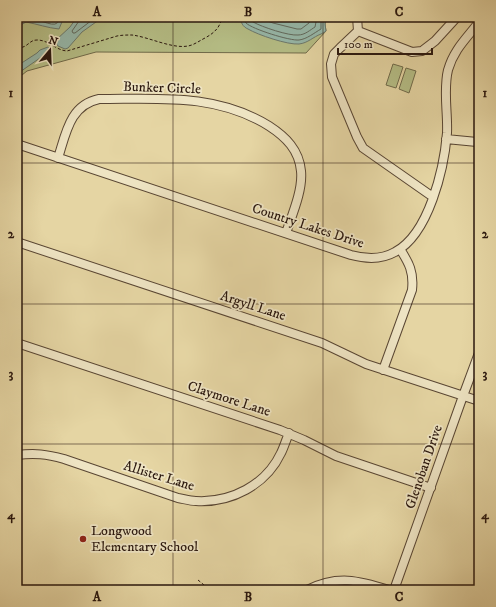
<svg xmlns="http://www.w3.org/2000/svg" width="496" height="607" font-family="'IM FELL DW Pica',serif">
<rect width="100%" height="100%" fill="#e5d5a3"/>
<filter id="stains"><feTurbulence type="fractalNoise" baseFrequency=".005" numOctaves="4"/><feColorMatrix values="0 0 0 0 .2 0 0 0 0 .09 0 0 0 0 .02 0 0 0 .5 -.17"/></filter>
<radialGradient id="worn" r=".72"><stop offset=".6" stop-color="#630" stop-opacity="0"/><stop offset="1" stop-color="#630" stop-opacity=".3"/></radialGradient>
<!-- green -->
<path fill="#b5bd85" stroke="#706a4a" d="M17,17H326L325,24L326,31L306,53L96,52L27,71L17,79Z
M393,64L403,67L396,88L386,85Z
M406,68L416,71L409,93L399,89Z"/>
<!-- water -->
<path fill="#96b8aa" stroke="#6b786c" d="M17,17H46L49,18L50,17H64L59,29C48,28 37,24 26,22L21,25L17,31Z
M77,17H103L82,32L68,48L65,49L58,46L55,42L56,40L70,27Z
M241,17H326L325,24L326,31C325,32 323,33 321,34C313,37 308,43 299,44C288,45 258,35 248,29C243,27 240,22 241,17Z
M48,47L50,49V51L17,74V66L37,53L40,50Z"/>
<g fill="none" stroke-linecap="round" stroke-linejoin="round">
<!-- shore -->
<path stroke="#60685c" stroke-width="1" d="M80,17L79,21L72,31L73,33H75L96,17
M244,17C245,20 244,20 246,23C252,29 290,41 299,40C307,39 314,33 321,29V23L322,17
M249,17C251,20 250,20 253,22C262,27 289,36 298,35C305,35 310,30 315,27L317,17
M257,17L273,23L297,29H301L309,23L311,17
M17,24C19,22 22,19 25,18C33,16 53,28 57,23C58,23 59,18 60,17"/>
<!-- minor casing -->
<g stroke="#594633" stroke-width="10">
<path id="minor" d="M357,17L358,31L340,48L334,54L331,64L332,77L357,137L363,148L433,197
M358,31L412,52L422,51L435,41L457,17
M446,139L477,142L479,139
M17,144L351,255C366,259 381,260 395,252C429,234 444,169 447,133C448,113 443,90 448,70C454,49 467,38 479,22
M58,158C66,133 70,105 99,99C159,99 216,93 269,126C286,137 299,150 301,171C303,190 292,215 286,233
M17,242L322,343L366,364L479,401
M17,343L280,430L304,440L336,456L431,488
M383,370L412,290C414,272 409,263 400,249
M17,455C35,453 46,454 64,459L178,498C184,499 190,501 196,501C231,503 266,485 281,453C284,447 286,440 289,433
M307,590C337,575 358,580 389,590
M394,590L463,396L479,353"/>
</g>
<!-- path -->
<path stroke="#2a170e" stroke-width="1" stroke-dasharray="3 2" stroke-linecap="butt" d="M17,49C19,48 21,48 23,47C29,45 30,40 37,40C49,40 55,50 67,51L117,36C122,35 127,35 132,35C149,37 172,49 188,46C194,45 199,41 205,38C214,33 220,28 222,17
M198,580L204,585L207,590"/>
<!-- minor -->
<use href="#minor" stroke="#eee4c3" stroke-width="8"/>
</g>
<!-- grid -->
<path fill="none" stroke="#2a170e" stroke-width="1" stroke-opacity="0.55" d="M173,17V590M323,17V590M17,163H479M17,304H479M17,444H479"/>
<!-- markers -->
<circle fill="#8f2418" stroke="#eee4c3" stroke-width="1.5" cx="83" cy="539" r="4"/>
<g text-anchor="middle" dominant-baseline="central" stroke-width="3.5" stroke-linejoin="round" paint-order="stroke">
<!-- street labels -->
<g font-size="14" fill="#2a170e" stroke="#eee4c3">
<text transform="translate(162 88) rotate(2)">Bunker Circle</text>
<text transform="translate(308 226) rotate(18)">Country Lakes Drive</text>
<text transform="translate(253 306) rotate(18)">Argyll Lane</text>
<text transform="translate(229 399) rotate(18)">Claymore Lane</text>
<text transform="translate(424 467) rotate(-71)">Glenoban Drive</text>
<text transform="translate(159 476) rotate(17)">Allister Lane</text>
</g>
<!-- poi labels -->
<g font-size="14" fill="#2a170e" stroke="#eee4c3" text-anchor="start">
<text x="91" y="531">Longwood<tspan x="91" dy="16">Elementary School</tspan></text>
</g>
</g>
<!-- margin -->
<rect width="496" height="607" fill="none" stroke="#e5d5a3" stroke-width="44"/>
<!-- north arrow -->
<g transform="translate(50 50) rotate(19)" stroke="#eee4c3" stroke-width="3" paint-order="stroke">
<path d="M0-3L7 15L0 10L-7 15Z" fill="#2a170e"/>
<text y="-6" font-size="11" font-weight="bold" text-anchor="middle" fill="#2a170e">N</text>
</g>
<!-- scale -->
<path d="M338 48v6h94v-6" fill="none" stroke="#2a170e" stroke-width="2"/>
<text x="344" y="48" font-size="12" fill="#2a170e" stroke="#eee4c3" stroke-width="3" paint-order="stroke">100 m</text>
<rect x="22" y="22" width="452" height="563" fill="none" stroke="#2a170e" stroke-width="1.5"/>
<g font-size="13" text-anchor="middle" font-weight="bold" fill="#2a170e">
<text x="97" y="16">A</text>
<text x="248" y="16">B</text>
<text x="399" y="16">C</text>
<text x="11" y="97">1</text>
<text x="485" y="97">1</text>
<text x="11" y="238">2</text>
<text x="485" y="238">2</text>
<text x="11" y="378">3</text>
<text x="485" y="378">3</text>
<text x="11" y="519">4</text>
<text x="485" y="519">4</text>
<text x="97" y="601">A</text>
<text x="248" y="601">B</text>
<text x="399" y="601">C</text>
</g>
<rect width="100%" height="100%" filter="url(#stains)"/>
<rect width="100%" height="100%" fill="url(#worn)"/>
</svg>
